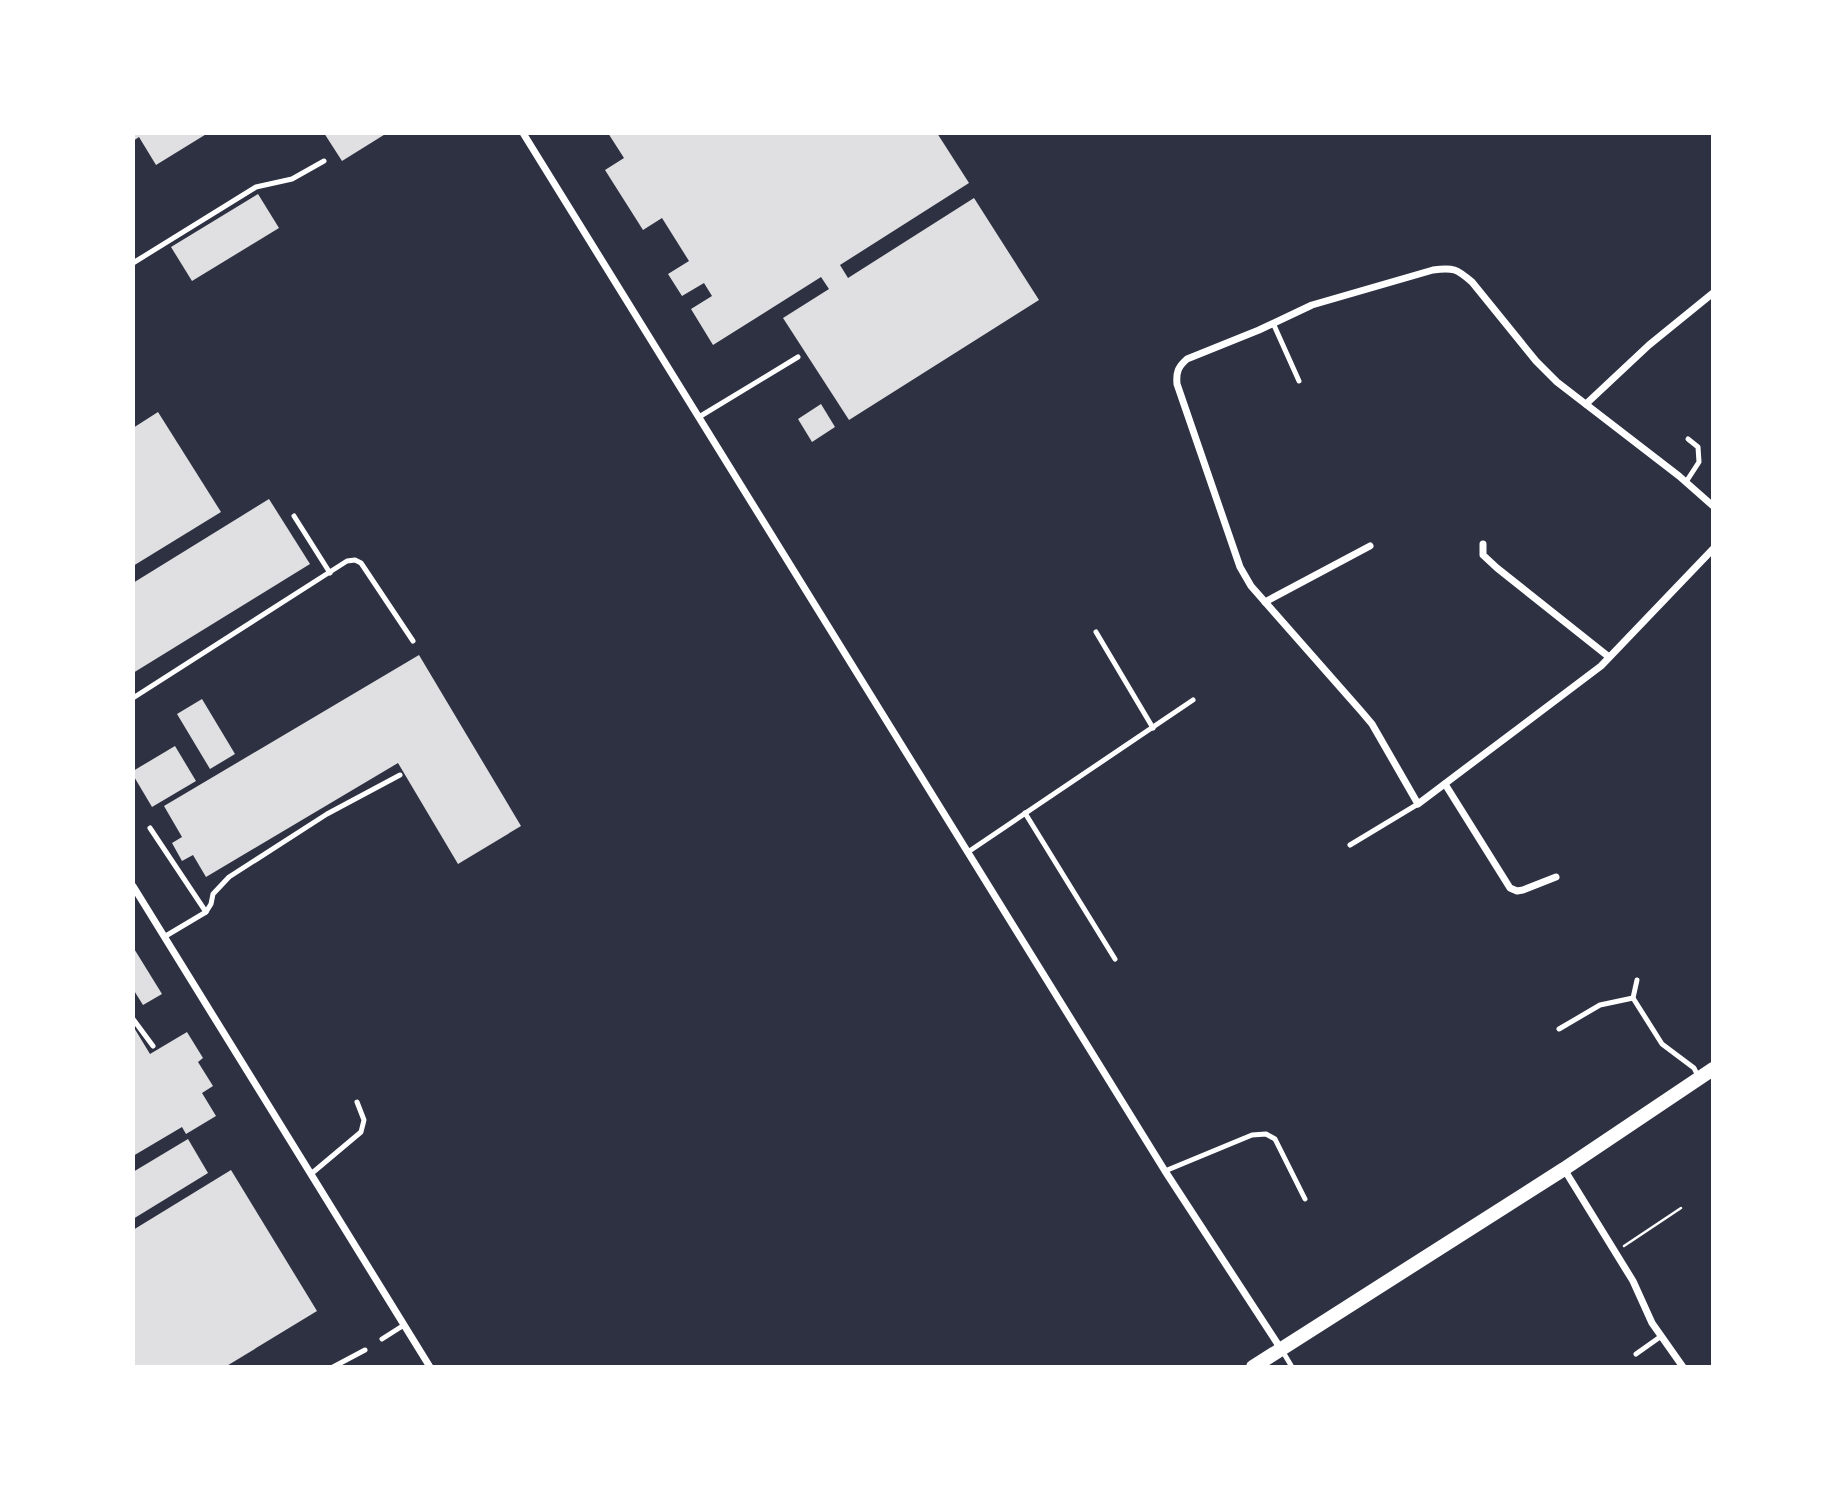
<svg xmlns="http://www.w3.org/2000/svg" width="1846" height="1500" font-family="Montserrat,sans-serif">
  <rect width="100%" height="100%" fill="#2d3142"/>
  <!-- building -->
  <g fill="#e0e0e3">
    <polygon points="133,133 208,133 156,165 139,137 133,141"/>
    <polygon points="324,133 387,133 342,161"/>
    <polygon points="608,133 937,133 969,183 840,265 848,278 974,198 1039,300 849,420 783,318 829,289 821,277 713,345 691,309 712,296 704,283 682,296 668,274 689,261 662,218 643,230 605,170 624,158"/>
    <polygon points="258,194 279,228 192,281 171,247"/>
    <polygon points="821,404 835,427 812,442 798,419"/>
    <polygon points="158,412 221,512 133,566 133,428"/>
    <polygon points="269,499 310,564 133,673 133,583"/>
    <polygon points="419,655 521,826 458,864 398,763 206,877 193,855 182,861 172,843 182,837 164,806"/>
    <polygon points="202,699 235,754 210,769 177,714"/>
    <polygon points="175,746 196,781 152,807 133,775 133,771"/>
    <polygon points="133,947 162,994 143,1005 133,989"/>
    <polygon points="133,1026 150,1054 187,1032 203,1058 198,1062 213,1086 202,1093 216,1116 186,1134 182,1127 133,1156"/>
    <polygon points="188,1139 208,1173 133,1219 133,1172"/>
    <polygon points="231,1170 317,1311 225,1367 133,1367 133,1230"/>
  </g>
  <g fill="none" stroke-linecap="round" stroke-linejoin="round">
    <!-- path -->
    <polyline stroke="#fff" stroke-width="2.5" points="1624,1246 1681,1208"/>
    <!-- service -->
    <g stroke="#fff" stroke-width="5">
      <polyline points="133,263 256,187 292,179 324,161"/>
      <polyline points="1273,323 1299,381"/>
      <polyline points="699,417 798,357"/>
      <polyline points="1686,482 1699,462 1698,447 1688,439"/>
      <polyline points="294,516 330,573"/>
      <polyline points="1096,632 1153,728"/>
      <polyline points="133,698 347,561 355,560 361,563 413,641"/>
      <polyline points="1025,813 1115,959"/>
      <polyline points="150,828 206,912"/>
      <polyline points="1350,845 1418,804"/>
      <polyline points="968,852 1193,700"/>
      <polyline points="164,937 206,912 211,904 213,894 229,877 327,814 400,775"/>
      <polyline points="1637,980 1633,998 1662,1044 1694,1068 1699,1078"/>
      <polyline points="133,1019 153,1046"/>
      <polyline points="1559,1029 1600,1005 1633,998"/>
      <polyline points="1165,1171 1252,1135 1266,1134 1275,1139 1305,1199"/>
      <polyline points="311,1174 361,1132 364,1120 357,1102"/>
      <polyline points="382,1339 404,1325"/>
      <polyline points="1283,1352 1292,1367"/>
      <polyline points="1636,1354 1660,1337"/>
      <polyline points="333,1367 365,1350"/>
    </g>
    <!-- minor -->
    <g stroke="#fff" stroke-width="7">
      <polyline points="523,133 1165,1171 1281,1349"/>
      <polyline points="1586,404 1649,345 1713,293"/>
      <path d="M1713 506 1679 476 1557 382 1536 361 1472 282C1457 269 1453 267 1433 270L1312 305 1259 330 1187 359C1178 367 1176 372 1177 384L1240 567 1251 586 1361 711 1372 724 1418 804 1601 666 1713 549"/>
      <polyline points="1483,544 1483,555 1497,568 1609,657"/>
      <polyline points="1265,602 1370,546"/>
      <polyline points="1445,784 1510,888 1517,891 1523,890 1556,877"/>
      <polyline points="133,886 430,1367"/>
      <polyline points="1564,1169 1633,1281 1652,1323 1683,1367"/>
    </g>
    <!-- secondary -->
    <polyline stroke="#fff" stroke-width="14" points="1253,1367 1564,1169 1713,1069"/>
  </g>
  <!-- border -->
  <rect width="1846" height="1500" fill="none" stroke="#ffffff" stroke-width="270"/>
</svg>
